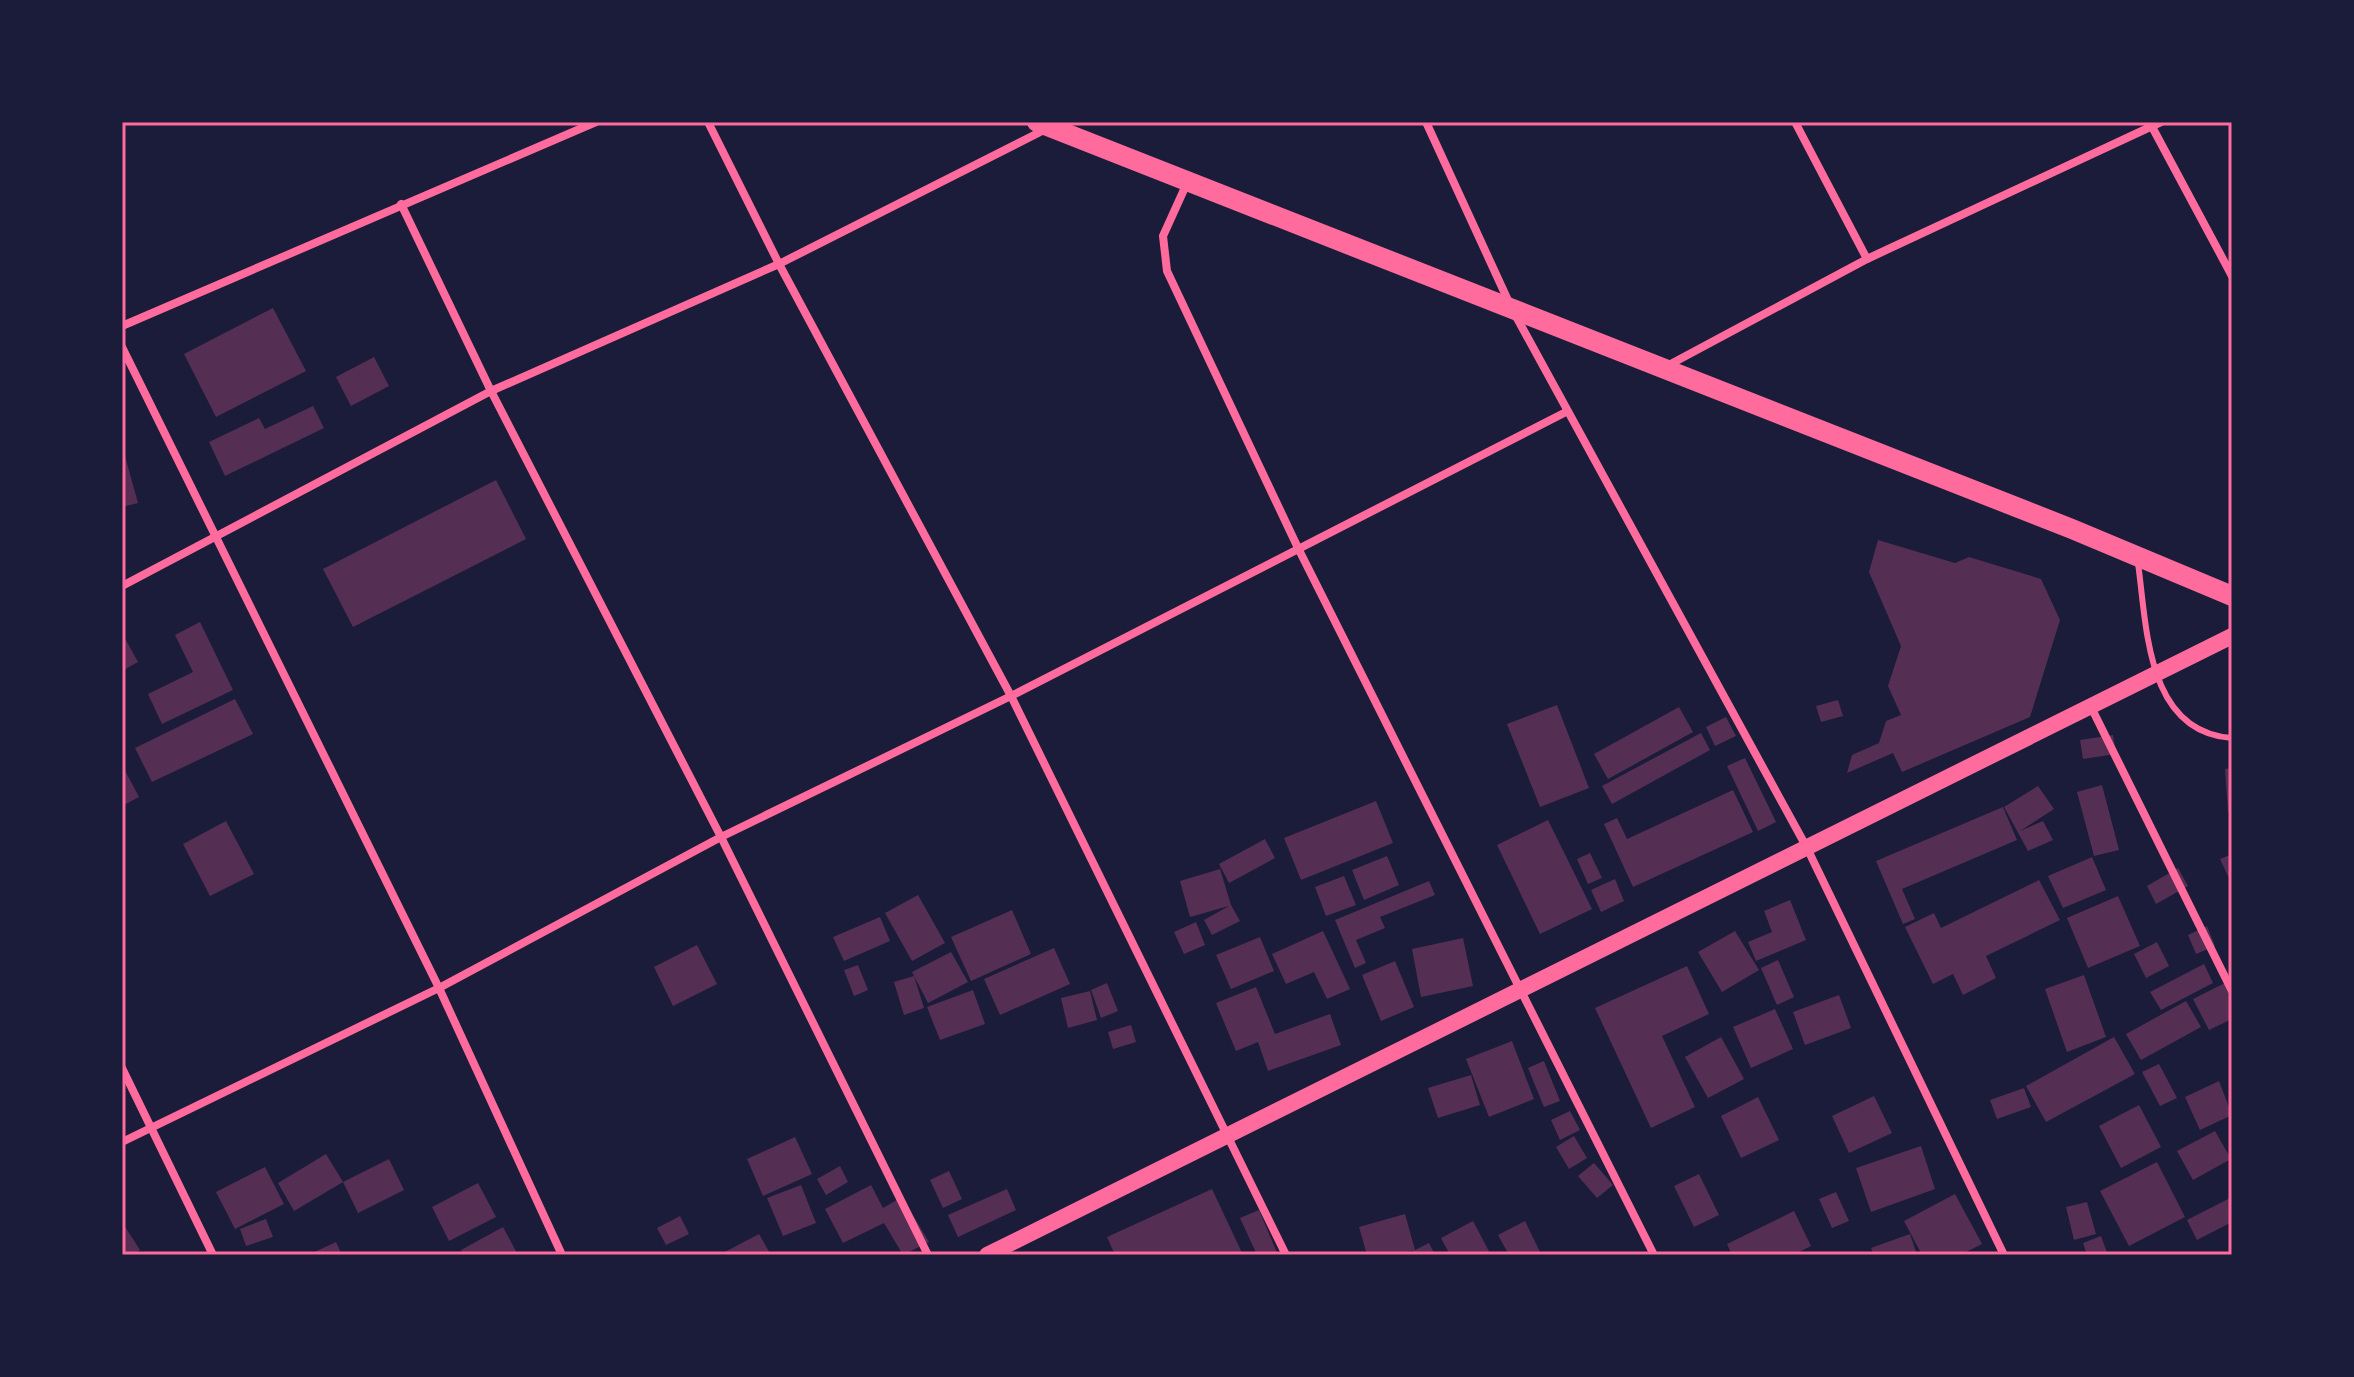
<svg xmlns="http://www.w3.org/2000/svg" width="2354" height="1377" font-family="'Exo 2',sans-serif">
  <rect width="100%" height="100%" fill="#1b1b3a"/>
  <!-- building -->
  <g fill="#542f53">
    <polygon points="273,308 306,371 216,417 184,354"/>
    <polygon points="374,357 389,386 351,406 336,377"/>
    <polygon points="313,406 324,428 225,476 209,442 259,418 265,429"/>
    <polygon points="122,445 138,503 122,507"/>
    <polygon points="496,480 526,539 353,627 323,569"/>
    <polygon points="1878,540 1955,563 1969,557 2041,579 2060,620 2030,717 1902,772 1893,753 1847,773 1852,755 1879,743 1886,721 1901,715 1888,686 1901,646 1869,572"/>
    <polygon points="200,622 233,690 162,724 148,694 193,672 175,635"/>
    <polygon points="122,633 138,662 122,671"/>
    <polygon points="235,699 253,734 152,782 135,748"/>
    <polygon points="1838,700 1843,716 1821,722 1816,706"/>
    <polygon points="1557,705 1589,788 1540,807 1507,724"/>
    <polygon points="1679,707 1693,732 1608,779 1594,754"/>
    <polygon points="1726,717 1736,736 1715,746 1706,727"/>
    <polygon points="1701,733 1710,750 1612,804 1602,786"/>
    <polygon points="2113,735 2116,754 2083,759 2080,740"/>
    <polygon points="1745,758 1776,822 1758,831 1727,766"/>
    <polygon points="122,765 139,797 122,806"/>
    <polygon points="2232,768 2232,811 2228,812 2225,769"/>
    <polygon points="2102,785 2119,850 2094,856 2077,792"/>
    <polygon points="2038,786 2054,809 2020,831 2043,821 2053,840 2028,851 2004,807"/>
    <polygon points="1733,790 1753,832 1633,887 1604,824 1617,818 1627,839"/>
    <polygon points="1376,801 1393,843 1301,880 1284,838"/>
    <polygon points="2003,807 2017,840 1902,889 1915,919 1903,924 1876,861"/>
    <polygon points="1548,820 1592,909 1540,934 1497,845"/>
    <polygon points="226,821 254,874 210,896 183,844"/>
    <polygon points="1265,839 1275,858 1229,883 1219,864"/>
    <polygon points="1590,853 1602,878 1588,884 1577,859"/>
    <polygon points="2232,854 2232,885 2220,859"/>
    <polygon points="1387,856 1399,885 1364,900 1352,870"/>
    <polygon points="2092,857 2106,890 2063,908 2048,876"/>
    <polygon points="2178,868 2188,886 2156,904 2147,886"/>
    <polygon points="1220,869 1231,905 1240,921 1212,935 1204,920 1229,906 1190,917 1180,881"/>
    <polygon points="1344,876 1356,905 1326,916 1315,887"/>
    <polygon points="1615,879 1624,901 1601,912 1591,890"/>
    <polygon points="2039,880 2060,920 1986,956 1996,978 1963,995 1953,974 1933,984 1905,927 1934,913 1941,928"/>
    <polygon points="1429,881 1435,895 1380,917 1385,928 1356,940 1366,963 1355,968 1335,920"/>
    <polygon points="918,895 945,943 912,961 885,913"/>
    <polygon points="2118,896 2140,946 2088,968 2067,918"/>
    <polygon points="1790,900 1806,940 1756,961 1748,942 1772,932 1764,911"/>
    <polygon points="1012,910 1031,954 971,981 951,937"/>
    <polygon points="880,917 890,941 844,961 833,937"/>
    <polygon points="1196,922 1205,945 1184,954 1174,932"/>
    <polygon points="2207,926 2215,946 2196,954 2188,935"/>
    <polygon points="1323,931 1350,989 1327,999 1314,972 1286,984 1272,954"/>
    <polygon points="1735,931 1759,970 1722,992 1698,952"/>
    <polygon points="1260,937 1274,971 1231,989 1216,955"/>
    <polygon points="1463,938 1473,986 1421,997 1412,949"/>
    <polygon points="2157,942 2169,966 2146,978 2134,954"/>
    <polygon points="697,945 717,984 673,1006 654,967"/>
    <polygon points="1054,948 1070,984 1000,1015 984,979"/>
    <polygon points="951,952 968,982 928,1003 914,976 924,1008 904,1015 894,982 914,976 912,972"/>
    <polygon points="1778,960 1794,997 1777,1005 1761,968"/>
    <polygon points="1395,961 1414,1007 1381,1021 1362,975"/>
    <polygon points="2204,964 2213,983 2161,1010 2150,992"/>
    <polygon points="858,965 868,990 854,996 844,970"/>
    <polygon points="1687,966 1709,1014 1662,1036 1695,1107 1651,1128 1595,1008"/>
    <polygon points="2084,975 2106,1037 2067,1052 2045,989"/>
    <polygon points="2227,982 2232,992 2232,1019 2209,1030 2193,999"/>
    <polygon points="1107,983 1118,1011 1101,1018 1091,990"/>
    <polygon points="1256,987 1275,1034 1330,1014 1341,1045 1268,1071 1258,1042 1236,1051 1216,1003"/>
    <polygon points="973,990 985,1024 940,1040 927,1007"/>
    <polygon points="1090,991 1097,1020 1068,1028 1061,998"/>
    <polygon points="1839,995 1851,1028 1805,1045 1793,1012"/>
    <polygon points="2186,1001 2201,1027 2141,1060 2126,1034"/>
    <polygon points="1775,1009 1793,1049 1751,1068 1733,1027"/>
    <polygon points="1131,1025 1136,1042 1113,1049 1108,1032"/>
    <polygon points="1721,1037 1744,1079 1708,1098 1685,1057"/>
    <polygon points="2114,1037 2135,1074 2046,1122 2026,1086"/>
    <polygon points="1512,1041 1534,1099 1489,1117 1466,1059"/>
    <polygon points="1544,1061 1560,1101 1544,1107 1528,1068"/>
    <polygon points="2159,1064 2177,1098 2160,1106 2142,1072"/>
    <polygon points="1471,1075 1480,1105 1438,1118 1428,1088"/>
    <polygon points="2219,1081 2232,1115 2200,1130 2185,1097"/>
    <polygon points="2024,1088 2031,1107 1997,1119 1990,1100"/>
    <polygon points="1874,1096 1892,1133 1849,1153 1832,1116"/>
    <polygon points="1758,1097 1779,1140 1741,1158 1721,1116"/>
    <polygon points="2139,1105 2161,1147 2121,1168 2099,1126"/>
    <polygon points="1570,1111 1580,1130 1560,1140 1551,1120"/>
    <polygon points="2215,1131 2231,1159 2193,1180 2177,1151"/>
    <polygon points="1574,1136 1587,1158 1569,1169 1556,1147"/>
    <polygon points="795,1137 812,1174 763,1196 747,1159"/>
    <polygon points="1921,1146 1935,1189 1871,1212 1856,1168"/>
    <polygon points="326,1154 343,1182 294,1211 278,1183"/>
    <polygon points="389,1159 404,1190 358,1213 343,1182"/>
    <polygon points="2157,1162 2185,1217 2129,1246 2100,1191"/>
    <polygon points="1594,1163 1613,1185 1597,1198 1578,1176"/>
    <polygon points="840,1166 848,1182 826,1195 817,1179"/>
    <polygon points="265,1167 284,1204 235,1229 216,1192"/>
    <polygon points="949,1171 962,1199 943,1208 930,1180"/>
    <polygon points="1699,1174 1719,1215 1694,1227 1674,1186"/>
    <polygon points="478,1183 496,1217 449,1241 432,1207"/>
    <polygon points="801,1185 816,1223 783,1236 767,1198"/>
    <polygon points="871,1185 883,1208 902,1197 929,1242 903,1255 884,1223 843,1243 825,1209"/>
    <polygon points="1007,1189 1016,1210 958,1237 948,1215"/>
    <polygon points="1212,1189 1243,1255 1115,1255 1107,1237"/>
    <polygon points="1836,1192 1849,1221 1832,1228 1819,1199"/>
    <polygon points="1955,1194 1982,1244 1960,1255 1922,1255 1904,1221"/>
    <polygon points="2232,1197 2232,1222 2197,1240 2187,1220"/>
    <polygon points="2087,1202 2096,1234 2074,1240 2066,1207"/>
    <polygon points="1259,1210 1278,1255 1257,1255 1240,1218"/>
    <polygon points="1794,1211 1811,1246 1793,1255 1732,1255 1727,1244"/>
    <polygon points="1405,1214 1415,1250 1429,1243 1435,1255 1405,1255 1414,1250 1397,1255 1367,1255 1359,1227"/>
    <polygon points="680,1216 689,1234 666,1245 657,1228"/>
    <polygon points="266,1219 273,1237 246,1246 240,1229"/>
    <polygon points="1473,1221 1491,1255 1450,1255 1441,1238"/>
    <polygon points="1525,1221 1540,1252 1509,1255 1498,1235"/>
    <polygon points="122,1222 140,1250 132,1255 122,1255"/>
    <polygon points="503,1227 518,1255 463,1255 461,1250"/>
    <polygon points="759,1234 771,1255 719,1255"/>
    <polygon points="1910,1234 1917,1255 1874,1255 1871,1248"/>
    <polygon points="2101,1236 2108,1255 2087,1255 2083,1243"/>
    <polygon points="336,1242 342,1255 308,1255"/>
  </g>
  <g fill="none" stroke-linecap="round" stroke-linejoin="round">
    <!-- service -->
    <path stroke="#ff6b9d" stroke-width="6" d="M2138 563C2147 627 2146 732 2232 738"/>
    <!-- minor -->
    <g stroke="#ff6b9d" stroke-width="8">
      <polyline points="708,122 779,264 1011,696 1286,1255"/>
      <polyline points="1426,122 1512,309 1807,848 2004,1255"/>
      <polyline points="1795,122 1867,259"/>
      <polyline points="2150,123 2232,276"/>
      <polyline points="1187,183 1163,236 1167,271 1298,548 1654,1255"/>
      <polyline points="401,204 491,391 721,837 928,1255"/>
      <polyline points="122,326 596,122"/>
      <polyline points="122,347 439,988 562,1255"/>
      <polyline points="1667,366 1867,259 2161,122"/>
      <polyline points="122,586 491,391 779,264 1048,128"/>
      <polyline points="2092,709 2232,991"/>
      <polyline points="122,1068 213,1255"/>
      <polyline points="122,1142 439,988 721,837 1011,696 1566,412"/>
    </g>
    <!-- secondary -->
    <polyline stroke="#ff6b9d" stroke-width="16" points="987,1255 2232,636"/>
    <!-- primary -->
    <polyline stroke="#ff6b9d" stroke-width="20" points="1037,122 2072,529 2232,596"/>
  </g>
  <!-- border -->
  <rect width="2354" height="1377" fill="none" stroke="#1b1b3a" stroke-width="248"/>
  <rect x="124" y="124" width="2106" height="1129" fill="none" stroke="#ff6b9d" stroke-width="3"/>
</svg>
